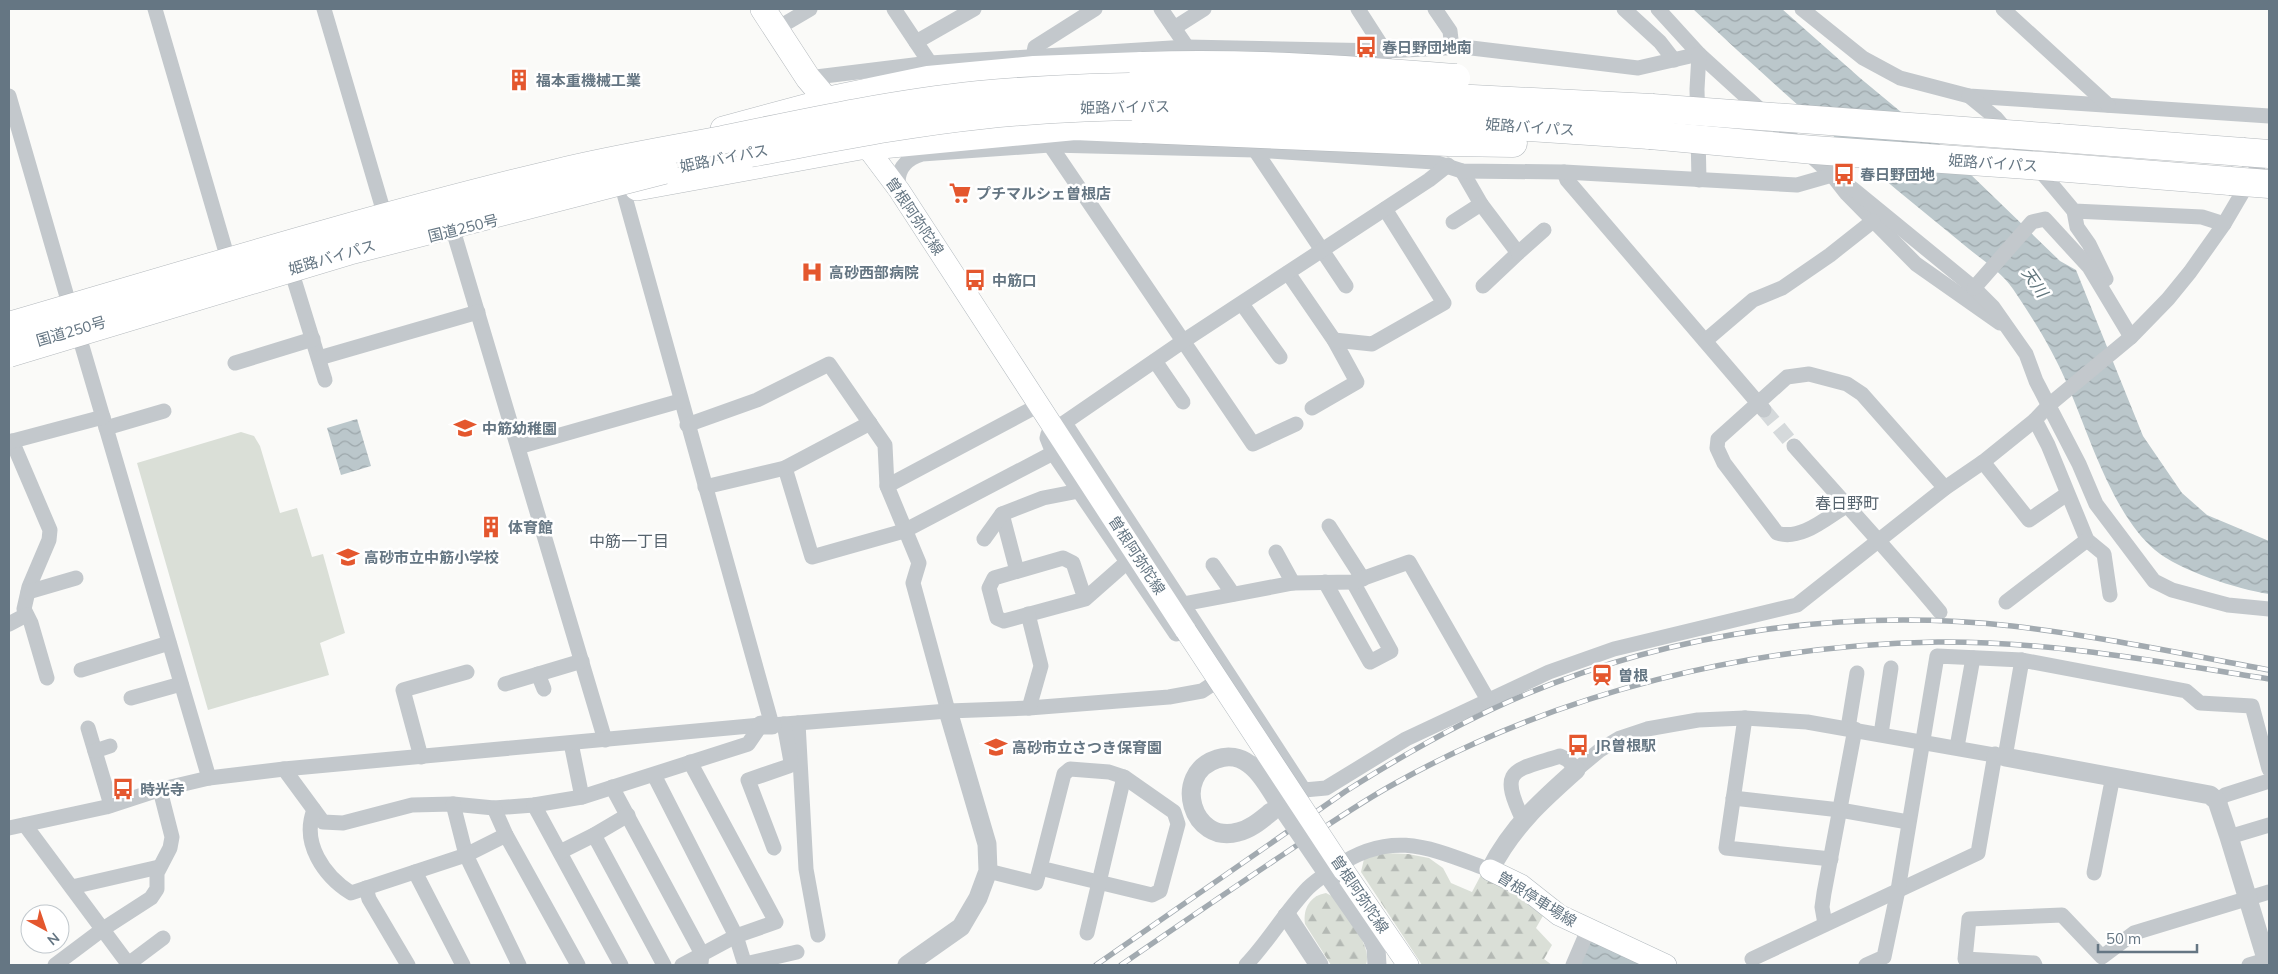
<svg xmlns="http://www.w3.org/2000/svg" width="2278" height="974" font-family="Mulish,'Noto Sans JP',sans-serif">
  <defs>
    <pattern id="forest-firs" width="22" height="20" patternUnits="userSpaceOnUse" patternTransform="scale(1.25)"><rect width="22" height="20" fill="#dadfd7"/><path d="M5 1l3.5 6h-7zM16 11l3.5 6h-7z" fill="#b4b9b4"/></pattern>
    <pattern id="water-waves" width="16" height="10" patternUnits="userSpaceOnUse" patternTransform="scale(1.25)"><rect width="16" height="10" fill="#bbc7cb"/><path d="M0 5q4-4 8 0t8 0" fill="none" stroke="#9ca6aa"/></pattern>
  </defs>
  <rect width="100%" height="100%" fill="#fafaf8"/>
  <!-- forest -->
  <g fill="url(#forest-firs)">
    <polygon points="1384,853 1408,854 1429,858 1443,868 1451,883 1472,892 1481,875 1524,898 1544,914 1536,928 1552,945 1544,959 1552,965 1422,965 1361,872 1364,859"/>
    <path d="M1326 893 1332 896 1338 901C1347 916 1373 947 1366 965H1331L1305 924C1303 908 1310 896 1326 893Z"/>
  </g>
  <!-- garden -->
  <polygon fill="#dadfd7" points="241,432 254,436 260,446 280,513 297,508 312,557 323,554 345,633 320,643 329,675 208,710 137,463"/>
  <!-- water -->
  <g fill="url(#water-waves)">
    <path d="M1693 9H1782L1860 78 1936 141 2060 261 2076 270 2143 436 2182 493 2207 515 2269 541V594C2237 589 2180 571 2155 550 2113 515 2089 435 2068 386 2054 352 2034 320 2013 289 2003 274 1984 261 1969 249 1945 229 1921 210 1897 190 1827 132 1759 71 1693 9Z"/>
    <polygon points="357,419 371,466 341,475 327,428"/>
    <polygon points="1589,940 1647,965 1578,965"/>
  </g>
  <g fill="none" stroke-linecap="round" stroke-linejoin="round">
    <!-- minor-tunnel -->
    <polyline stroke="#d5d9db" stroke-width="15" stroke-dasharray="15 8" stroke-linecap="butt" points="1764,410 1794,446"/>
    <!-- secondary casing -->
    <g stroke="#b3babf" stroke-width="22">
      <g id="secondary">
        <polyline points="866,146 899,190 1186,631"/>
        <polyline points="1490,870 1521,885 1559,915 1666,965"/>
        <polyline points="1344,871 1408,965"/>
      </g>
    </g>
    <!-- trunk casing -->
    <g stroke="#b4b9bd" stroke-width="26">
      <g id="trunk">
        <polyline points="763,9 808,78 837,112"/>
        <polyline points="723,129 827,101"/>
        <polyline points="637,188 866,146"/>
      </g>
    </g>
    <!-- motorway casing -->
    <g stroke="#b4b9bd" stroke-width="29">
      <g id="motorway">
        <polyline points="1453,98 1652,108"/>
        <polyline points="827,101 928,80 1034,70 1142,66"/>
        <polyline points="1450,122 1650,135"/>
        <polyline points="2059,138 2243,152"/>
        <polyline points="1449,142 1513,143"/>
        <polyline points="866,146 1075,126 1143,129"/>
        <polyline points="2055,167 2230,181"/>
      </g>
    </g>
    <!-- minor -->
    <g stroke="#c3c8cc" stroke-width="15">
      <polyline points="155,9 230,266"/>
      <polyline points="324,9 387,223"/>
      <polyline points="894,9 930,63"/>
      <polyline points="1161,9 1187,47"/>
      <polyline points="1358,9 1385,51 1384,59"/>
      <polyline points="1435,9 1450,31 1452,48"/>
      <polyline points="1624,9 1660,42 1674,60"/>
      <polyline points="1658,9 1699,54 1832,175 1846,193 1916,264 2000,323"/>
      <polyline points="1802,9 1863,58 1900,78 1969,96 2269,116"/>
      <polyline points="2003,9 2108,105"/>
      <polyline points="1174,28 1204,9"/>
      <polyline points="776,29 810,9"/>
      <polyline points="916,42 974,9"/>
      <polyline points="1040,56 1033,57 1035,47 1095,9"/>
      <polyline points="808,78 930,63 1187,47 1385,51 1463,47 1638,68 1699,54"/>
      <polyline points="9,96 72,314 78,315 81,323 77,329 209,778"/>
      <polyline points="1969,96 1996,118 2074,211 2202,217 2224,224"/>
      <polyline points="1050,145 1253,444 1296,424"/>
      <polyline points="1255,150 1346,286"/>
      <polyline points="1462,171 1481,204 1518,253 1483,286"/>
      <polyline points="1564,172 1567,180 1764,410"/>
      <polyline points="1699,180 1697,89 1699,54"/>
      <polyline points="623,190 772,725 948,711 1029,708 1169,697 1202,691 1226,675"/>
      <path d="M899 190C895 171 905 159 922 154L1050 145 1255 150 1434 162 1462 171 1564 172 1797 185 1832 175 1853 189 1974 288 1993 307 2026 354 2036 381 2079 464 2096 504 2154 581 2172 590 2228 605 2269 609"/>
      <polyline points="2074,211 2077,227 2089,244 2106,279"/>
      <polyline points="1453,222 1481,204"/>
      <polyline points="453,230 605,740"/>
      <polyline points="1518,253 1544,230"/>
      <polyline points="292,273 325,380"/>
      <polyline points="1288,273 1334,340 1357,382 1312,408"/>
      <polyline points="1974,288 2032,222 2045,219 2089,267 2131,337"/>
      <polyline points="1242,304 1280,357"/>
      <polyline points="1334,340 1372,344 1444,303 1385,209"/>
      <polyline points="1705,341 1753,300 1782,288 1830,255 1873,221"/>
      <polyline points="319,358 478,312"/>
      <polyline points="1155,361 1183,402"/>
      <polyline points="235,363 313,339"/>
      <polyline points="2035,420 2048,445 2087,540 2104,554 2110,595"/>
      <polyline points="1065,423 1304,790 1326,788 1406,739 1549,672 1614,649 1797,605 1945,488 1983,462 2035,420 2049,405 2131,337 2168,299 2190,272 2224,224 2268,149"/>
      <polyline points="687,425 757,400 829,364 885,445 887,486 919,563 913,583 948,711"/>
      <polyline points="106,428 164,411"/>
      <polyline points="12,441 50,530 49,540 29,587 24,609 31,623 47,678"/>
      <polyline points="9,442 103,417"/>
      <path d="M1794 446C1843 502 1893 555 1940 612"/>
      <polyline points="518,447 680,401"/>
      <polyline points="1983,462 2029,520 2067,494"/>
      <polyline points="785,468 812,557 904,531 1053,453"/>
      <polyline points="887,486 1039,405"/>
      <polyline points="705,487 785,468 870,423"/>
      <path d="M1846 506C1826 518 1801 541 1777 533L1724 463 1717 448 1718 439 1787 377 1809 374 1847 384 1862 394 1945 488"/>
      <polyline points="1002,514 1017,571"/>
      <polyline points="1329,526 1363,579"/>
      <polyline points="984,539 1002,514 1043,498 1079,491"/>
      <polyline points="1276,552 1293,583"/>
      <polyline points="1213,565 1233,594"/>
      <polyline points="1325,582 1370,662 1391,651 1353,582"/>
      <polyline points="28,592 76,578"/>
      <polyline points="1085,599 1073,563 1063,558 994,578 989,588 997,618 1004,621 1085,599 1127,562"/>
      <polyline points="2006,602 2087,540"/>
      <polyline points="1183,604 1293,583 1353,582 1409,562 1488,700"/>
      <polyline points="1028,614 1041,666 1029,708"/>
      <polyline points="9,624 26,615"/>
      <polyline points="1176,634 1053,453 1047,438 1048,434 1182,342 1429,180 1448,165"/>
      <polyline points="81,670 169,643"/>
      <polyline points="538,674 544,689"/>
      <polyline points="505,684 582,661"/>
      <polyline points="131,698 181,684"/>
      <polyline points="1745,718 1726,848 1831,859"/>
      <polyline points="798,723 806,869 818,935"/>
      <polyline points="88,728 111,805"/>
      <polyline points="1848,728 1857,673"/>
      <polyline points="1881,734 1891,668"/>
      <polyline points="571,743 582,797"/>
      <polyline points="1957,747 1973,658"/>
      <polyline points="95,751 110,746"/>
      <polyline points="421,757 403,690 467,672"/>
      <polyline points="284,769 323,822 343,823 412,805 453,804 494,808 534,805 582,797 748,744 761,725"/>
      <polyline points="654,775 736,936 745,965"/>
      <polyline points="612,787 702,954 701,963"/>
      <polyline points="1733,798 1840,810 1908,822"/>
      <polyline points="2217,801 2225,795 2269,781"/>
      <polyline points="453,804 466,855 519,965"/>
      <polyline points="534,805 621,965"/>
      <polyline points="494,808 506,835 578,965"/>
      <path d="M314 810C301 843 324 876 351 893L466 855 506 835"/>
      <path d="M1523 820C1498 768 1513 771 1560 756L1568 760 1576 770 1600 750 1620 738 1647 729 1698 720 1745 718 1807 722 2005 757 2022 660 2186 691 2200 703 2252 706 2269 769"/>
      <polyline points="25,825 129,965"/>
      <polyline points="9,828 106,807 158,790 209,778 284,769 761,725"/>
      <polyline points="594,835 664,965"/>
      <polyline points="2229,837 2269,825"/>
      <polyline points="774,848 748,780 789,766 791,762 784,724"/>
      <polyline points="560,852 594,835 628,815"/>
      <polyline points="988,871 1036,883 1040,868 1064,774 1070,769 1109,772 1124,777 1174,812 1178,824 1160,891 1152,895 1040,868"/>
      <polyline points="415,872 463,965"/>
      <polyline points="2094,873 2113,776"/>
      <polyline points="72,887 159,867"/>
      <polyline points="366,888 369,899 408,965"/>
      <polyline points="1825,924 1822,907 1824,893 1855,729"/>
      <polyline points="1087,933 1124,777"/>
      <polyline points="1752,959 1978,853 1995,754"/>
      <polyline points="745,964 797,952"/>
      <polyline points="55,965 103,929 151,898 157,889 157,873 170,848 172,837 160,790"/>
      <polyline points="127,965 163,938"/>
      <polyline points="682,965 736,936 776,922 690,762"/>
      <path d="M1246 965C1269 941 1285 912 1308 888 1316 880 1326 874 1336 867 1393 828 1432 849 1490 870"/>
      <polyline points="1573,965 1588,930"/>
      <polyline points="1866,965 1884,957 1898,890 1937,656 2022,660"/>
      <polyline points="2035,965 2034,963 1965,959 1969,919 2062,915 2102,957 2134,933 2269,892"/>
      <polyline points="2249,965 2266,960"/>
    </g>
    <!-- tertiary -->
    <g stroke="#c3c8cc" stroke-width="19">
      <polyline points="761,725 772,725"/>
      <polyline points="2005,757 2210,795 2217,801 2229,837 2268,965"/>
      <path d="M1490 870C1512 827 1541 801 1576 770"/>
      <polyline points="1331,879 1372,938 1376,948 1377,965"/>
      <polyline points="1287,916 1319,965"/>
      <polyline points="907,965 961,927 978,898 988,871 987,844 948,711"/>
    </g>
    <!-- secondary -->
    <use href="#secondary" stroke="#fff" stroke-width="21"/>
    <!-- trunk -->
    <use href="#trunk" stroke="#fff" stroke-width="25"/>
    <!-- motorway -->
    <use href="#motorway" stroke="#fff" stroke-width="28"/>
    <!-- rail casing -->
    <g stroke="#a2aab0" stroke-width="5.5">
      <g id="rail">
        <path d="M1096 965 1346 791C1403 755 1462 721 1524 695 1677 631 1848 608 2012 626 2098 636 2184 654 2269 670"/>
        <path d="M1121 965C1182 923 1243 881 1305 840 1334 821 1363 801 1394 784 1558 692 1750 645 1938 642 2049 641 2160 662 2269 679"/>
      </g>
    </g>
    <!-- rail -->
    <use href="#rail" stroke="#fff" stroke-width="4" stroke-dasharray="11" stroke-linecap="butt"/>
    <!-- secondary-bridge casing -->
    <g stroke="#b3babf" stroke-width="22" stroke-linecap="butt">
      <polyline id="secondary-bridge" points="1186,631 1344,871"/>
    </g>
    <!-- motorway-bridge casing -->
    <g stroke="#b4b9bd" stroke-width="29" stroke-linecap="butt">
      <g id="motorway-bridge">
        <path d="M1142 66C1247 62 1351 70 1456 78"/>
        <polyline points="1652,108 2059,138"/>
        <polyline points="1143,129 1449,142"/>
        <polyline points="1650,135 1814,150 2055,167"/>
        <polyline points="2243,152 2269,154"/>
        <path d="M750 153C827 139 904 123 981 115 1137 98 1294 108 1450 122"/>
        <polyline points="2230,181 2269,184"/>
        <path d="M9 326C191 273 373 217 557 173 610 160 664 151 717 141 804 123 891 104 979 95 1137 80 1295 88 1453 98"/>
        <polyline points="9,353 348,251 664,170"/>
      </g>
    </g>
    <!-- tertiary-bridge -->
    <path stroke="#c3c8cc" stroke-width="19" d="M1271 812C1261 820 1251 829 1238 832 1192 845 1171 774 1217 759 1228 755 1240 757 1249 764 1261 772 1269 788 1277 800 1295 826 1313 853 1331 879"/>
    <!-- secondary-bridge -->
    <use href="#secondary-bridge" stroke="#fff" stroke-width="21"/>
    <!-- motorway-bridge -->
    <use href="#motorway-bridge" stroke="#fff" stroke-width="28"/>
  </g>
  <!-- icons -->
  <defs>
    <g id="bus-bare" transform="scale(1.725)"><path d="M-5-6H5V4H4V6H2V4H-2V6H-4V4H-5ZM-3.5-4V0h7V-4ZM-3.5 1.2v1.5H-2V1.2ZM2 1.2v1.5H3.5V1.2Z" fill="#e4572e" stroke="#fff" stroke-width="2.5" paint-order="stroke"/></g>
    <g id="building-bare" transform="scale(1.725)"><path d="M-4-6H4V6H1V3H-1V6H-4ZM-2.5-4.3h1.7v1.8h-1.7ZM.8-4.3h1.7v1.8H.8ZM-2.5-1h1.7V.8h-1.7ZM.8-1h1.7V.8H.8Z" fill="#e4572e" stroke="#fff" stroke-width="2.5" paint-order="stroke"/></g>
    <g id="supermarket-bare" transform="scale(1.725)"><path d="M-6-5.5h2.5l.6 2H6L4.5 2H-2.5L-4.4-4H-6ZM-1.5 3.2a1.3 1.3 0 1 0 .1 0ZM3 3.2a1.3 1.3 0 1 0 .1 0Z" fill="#e4572e" stroke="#fff" stroke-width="2.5" paint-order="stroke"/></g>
    <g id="hospital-bare" transform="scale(1.725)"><path d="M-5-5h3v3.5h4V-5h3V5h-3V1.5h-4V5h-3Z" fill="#e4572e" stroke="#fff" stroke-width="2.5" paint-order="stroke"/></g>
    <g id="school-bare" transform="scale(1.725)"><path d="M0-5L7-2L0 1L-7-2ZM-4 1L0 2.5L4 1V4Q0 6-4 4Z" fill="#e4572e" stroke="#fff" stroke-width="2.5" paint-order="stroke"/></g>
    <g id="station-bare" transform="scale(1.725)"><path d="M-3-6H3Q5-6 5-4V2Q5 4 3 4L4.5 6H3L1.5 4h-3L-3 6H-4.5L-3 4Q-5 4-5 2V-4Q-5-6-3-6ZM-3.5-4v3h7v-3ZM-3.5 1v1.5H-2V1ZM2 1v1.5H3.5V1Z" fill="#e4572e" stroke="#fff" stroke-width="2.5" paint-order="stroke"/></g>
  </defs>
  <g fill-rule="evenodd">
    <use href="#bus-bare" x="1366" y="47"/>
    <use href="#building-bare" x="519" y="80"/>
    <use href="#bus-bare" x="1844" y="174"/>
    <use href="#supermarket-bare" x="960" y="193"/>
    <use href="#hospital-bare" x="812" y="272"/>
    <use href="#bus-bare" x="975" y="280"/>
    <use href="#school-bare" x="465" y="428"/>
    <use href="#building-bare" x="491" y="527"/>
    <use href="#school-bare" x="348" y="557"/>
    <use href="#station-bare" x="1602" y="675"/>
    <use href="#bus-bare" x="1578" y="745"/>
    <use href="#school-bare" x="996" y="747"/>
    <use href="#bus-bare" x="123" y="789"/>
  </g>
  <g text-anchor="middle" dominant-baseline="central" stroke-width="5" stroke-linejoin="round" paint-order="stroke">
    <!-- poi labels -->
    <g font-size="15" font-weight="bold" fill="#657683" stroke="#fff" text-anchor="start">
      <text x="1382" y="47">春日野団地南</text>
      <text x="536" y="80">福本重機械工業</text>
      <text x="1860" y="174">春日野団地</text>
      <text x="976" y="193">プチマルシェ曽根店</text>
      <text x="829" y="272">高砂西部病院</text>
      <text x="992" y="280">中筋口</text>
      <text x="482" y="428">中筋幼稚園</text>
      <text x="508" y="527">体育館</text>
      <text x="364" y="557">高砂市立中筋小学校</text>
      <text x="1618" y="675">曽根</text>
      <text x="1595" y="745">JR曽根駅</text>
      <text x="1012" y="747">高砂市立さつき保育園</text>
      <text x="140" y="789">時光寺</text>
    </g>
    <!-- street labels -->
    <g font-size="15" fill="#657683" stroke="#fff">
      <text transform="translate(1125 107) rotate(-1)">姫路バイパス</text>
      <text transform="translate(1530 127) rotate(4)">姫路バイパス</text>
      <text transform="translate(724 158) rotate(-11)">姫路バイパス</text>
      <text transform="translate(1993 163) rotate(4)">姫路バイパス</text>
      <text transform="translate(915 216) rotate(56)">曽根阿弥陀線</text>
      <text transform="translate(463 228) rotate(-14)">国道250号</text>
      <text transform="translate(332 257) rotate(-16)">姫路バイパス</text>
      <text transform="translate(71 331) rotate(-16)">国道250号</text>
      <text transform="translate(1137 555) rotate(57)">曽根阿弥陀線</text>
      <text transform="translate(1360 894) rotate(56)">曽根阿弥陀線</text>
      <text transform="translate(1537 899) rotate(32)">曽根停車場線</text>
    </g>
    <!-- water labels -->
    <g font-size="16" font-style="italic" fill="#60757c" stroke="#fff">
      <text transform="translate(2035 282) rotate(55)">天川</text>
    </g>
    <!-- neighbourhood labels -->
    <g font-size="16" fill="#57646e" stroke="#fff">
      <text x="1847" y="503">春日野町</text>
      <text x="629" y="541">中筋一丁目</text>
    </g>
  </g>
  <!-- border -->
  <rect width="2278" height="974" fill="none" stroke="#657683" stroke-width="20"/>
  <!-- north arrow -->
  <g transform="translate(45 929) rotate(140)"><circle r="24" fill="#ffffff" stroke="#c1c8cd"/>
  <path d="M0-4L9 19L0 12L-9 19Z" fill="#e4572e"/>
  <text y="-8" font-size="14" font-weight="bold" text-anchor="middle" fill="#657683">N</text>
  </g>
  <!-- scale -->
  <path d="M2098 944v8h99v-8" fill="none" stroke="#657683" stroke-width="2.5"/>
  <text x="2106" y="944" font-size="15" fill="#657683" stroke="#ffffff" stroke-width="4" paint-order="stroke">50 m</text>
</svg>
